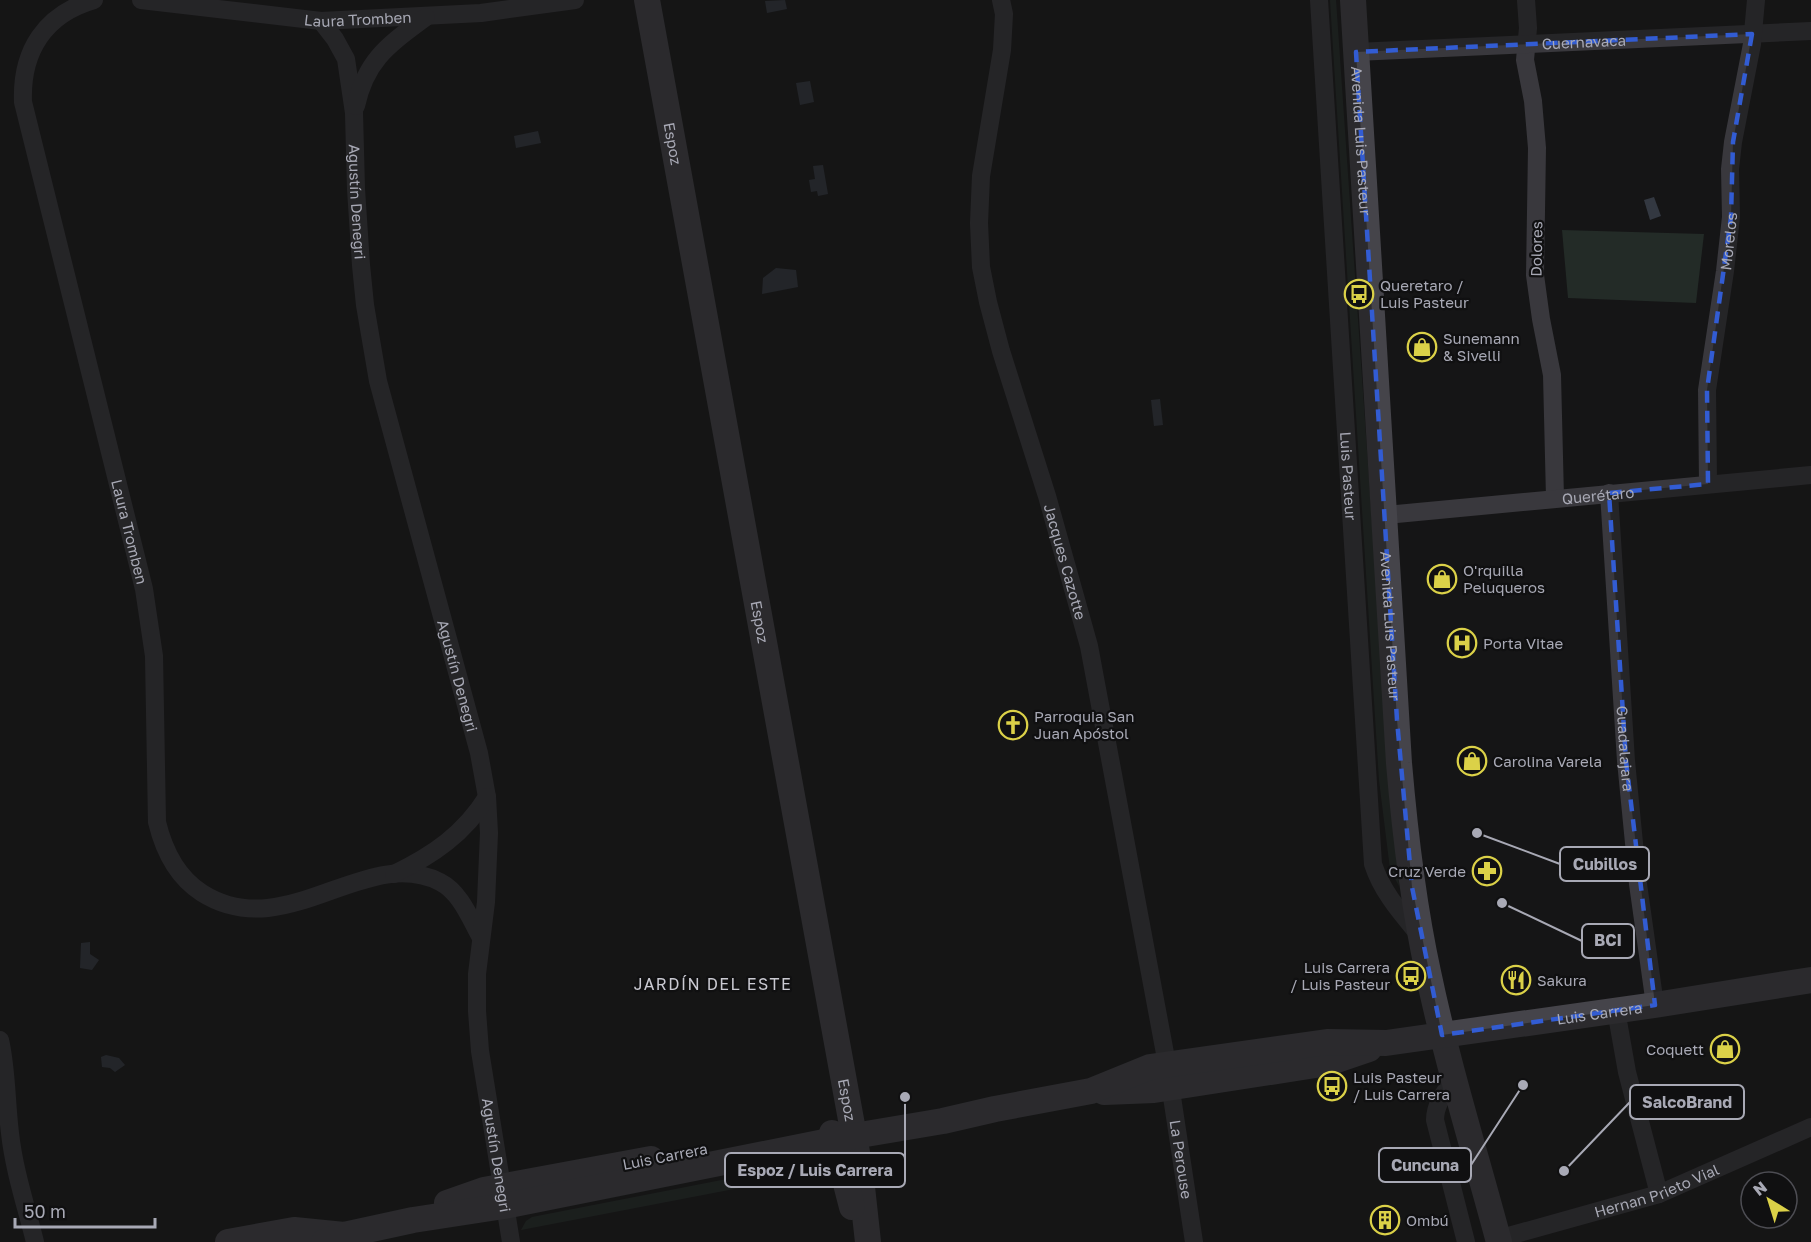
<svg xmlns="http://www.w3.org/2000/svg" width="1811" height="1242" font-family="'Golos Text',sans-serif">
  <rect width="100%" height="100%" fill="#151516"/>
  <!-- green -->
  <g fill="#232b27">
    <polygon points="1330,0 1336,0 1386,727 1399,886 1390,869 1379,780"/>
    <polygon points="1562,230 1704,234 1696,303 1568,298"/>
    <polygon points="819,1161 826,1163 833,1170 521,1230 526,1221 532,1217"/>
  </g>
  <!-- water -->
  <g fill="#333841">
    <polygon points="785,0 787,9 767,13 765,1"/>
    <polygon points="810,81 814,102 800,105 796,83"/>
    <polygon points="538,131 541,143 516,148 514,136"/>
    <polygon points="823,165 828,194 818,196 817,191 811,192 809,180 815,179 813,166"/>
    <polygon points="1654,197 1661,216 1650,220 1644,200"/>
    <polygon points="776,268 796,270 798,287 762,294 763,278"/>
    <polygon points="1160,399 1163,425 1154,426 1151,400"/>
    <polygon points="90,942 90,954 99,960 92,970 80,968 81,943"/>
    <polygon points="106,1055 119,1058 125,1065 115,1072 110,1068 102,1067 101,1057"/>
  </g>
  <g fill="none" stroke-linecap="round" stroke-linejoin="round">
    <!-- street -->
    <g stroke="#39383d" stroke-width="18">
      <path id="s1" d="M94 0C45 14 21 51 23 102L144 589 154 656 157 822C164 851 177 877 202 893 286 946 365 844 440 882 460 892 470 918 480 936"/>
      <path id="s2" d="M141 0 321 21 481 13 575 0"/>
      <path id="s3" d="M1001 0 1004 14 1002 50 981 176 979 223 981 267 988 302 1001 351 1047 496 1089 646 1167 1064 1194 1242"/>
      <path id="s4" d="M1319 0 1373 864C1382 892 1401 913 1420 936"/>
      <polyline points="1526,0 1528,28 1525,60 1533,101 1537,148 1535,275 1541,319 1552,375 1555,498"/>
      <path id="s5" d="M321 21 335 39 346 59 354 113 356 189 361 265 365 305 378 381 479 753 487 797 489 833 486 902 477 974V1011L480 1051 511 1242"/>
      <path id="s6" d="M1356 52 1811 31"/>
      <path d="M356 106C366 59 390 44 426 17"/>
      <path id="s7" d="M1708 484 1707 390 1725 271 1731 217 1730 169 1733 142 1752 44 1756 0"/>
      <path id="s8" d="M1609 493 1626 761 1638 884 1655 1005"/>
      <path id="s9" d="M1386 515 1811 475"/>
      <path d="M394 874C433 855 464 834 487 797"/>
      <polyline points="1616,1010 1627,1072 1659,1194"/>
      <path d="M0 1040C7 1071 6 1101 10 1133 14 1170 26 1206 35 1242"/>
      <path d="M1454 1079C1445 1092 1435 1104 1435 1120L1466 1242"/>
      <path id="s10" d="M1498 1239 1659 1194 1811 1127"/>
    </g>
    <!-- secondary -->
    <g stroke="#45444a" stroke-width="26">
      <path id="s11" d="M647 0 860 1169 868 1242"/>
      <path id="s12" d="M1353 0 1399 763C1405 834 1413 903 1428 972 1447 1063 1475 1152 1499 1242"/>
      <polyline points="1104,1092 1154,1090 1328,1063 1369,1049"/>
      <polyline points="832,1133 838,1143 843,1172 852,1207"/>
      <polyline points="447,1203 484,1190 651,1159"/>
      <polyline points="228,1242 294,1230 344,1235"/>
      <path id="s13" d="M324 1242 344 1235 413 1220 504 1206 854 1136 943 1121 995 1109 1091 1091 1150 1067 1327 1042 1386 1043 1655 1005 1811 980"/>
    </g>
  </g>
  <!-- marked area -->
  <path d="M0 0H1811V1242H0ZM1752 34 1733 142 1731 217 1707 390 1708 484 1609 493 1626 761 1655 1005 1442 1035 1412 887 1397 720 1356 52Z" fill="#151516" fill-opacity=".55" fill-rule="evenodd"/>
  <path fill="none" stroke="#325cd3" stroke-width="4.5" stroke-dasharray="12 8" stroke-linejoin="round" d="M1752 34 1733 142 1731 217 1707 390 1708 484 1609 493 1626 761 1655 1005 1442 1035 1412 887 1397 720 1356 52Z"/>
  <!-- icons -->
  <defs>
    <g id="bus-ring" transform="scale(1.5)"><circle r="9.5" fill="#101011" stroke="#dbd148" stroke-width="1.5"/><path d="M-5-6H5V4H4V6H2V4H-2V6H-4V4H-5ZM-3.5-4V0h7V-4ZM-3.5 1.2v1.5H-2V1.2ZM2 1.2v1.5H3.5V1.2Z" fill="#dbd148"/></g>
    <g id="shop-ring" transform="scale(1.5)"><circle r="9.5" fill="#101011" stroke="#dbd148" stroke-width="1.5"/><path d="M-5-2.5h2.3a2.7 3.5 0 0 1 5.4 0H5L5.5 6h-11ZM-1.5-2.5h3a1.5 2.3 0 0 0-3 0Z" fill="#dbd148"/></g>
    <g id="hospital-ring" transform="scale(1.5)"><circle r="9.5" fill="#101011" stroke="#dbd148" stroke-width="1.5"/><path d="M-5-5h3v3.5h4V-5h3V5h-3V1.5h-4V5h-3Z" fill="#dbd148"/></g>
    <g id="church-ring" transform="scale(1.5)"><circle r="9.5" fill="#101011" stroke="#dbd148" stroke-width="1.5"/><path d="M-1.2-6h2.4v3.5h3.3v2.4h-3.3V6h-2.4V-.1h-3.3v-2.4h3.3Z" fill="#dbd148"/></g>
    <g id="pharmacy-ring" transform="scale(1.5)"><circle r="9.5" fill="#101011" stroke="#dbd148" stroke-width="1.5"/><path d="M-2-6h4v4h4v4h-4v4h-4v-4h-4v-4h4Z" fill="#dbd148"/></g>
    <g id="restaurant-ring" transform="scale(1.5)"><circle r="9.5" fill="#101011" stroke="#dbd148" stroke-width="1.5"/><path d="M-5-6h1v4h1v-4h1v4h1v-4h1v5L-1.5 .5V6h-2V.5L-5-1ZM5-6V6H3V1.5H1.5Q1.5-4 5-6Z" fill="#dbd148"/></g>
    <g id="building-ring" transform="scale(1.5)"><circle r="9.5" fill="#101011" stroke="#dbd148" stroke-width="1.5"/><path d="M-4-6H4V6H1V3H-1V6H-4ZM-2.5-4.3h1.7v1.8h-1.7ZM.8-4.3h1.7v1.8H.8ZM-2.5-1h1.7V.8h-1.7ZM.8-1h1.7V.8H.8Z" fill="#dbd148"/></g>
  </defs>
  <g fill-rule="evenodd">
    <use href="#bus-ring" x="1359" y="294"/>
    <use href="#shop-ring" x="1422" y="347"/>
    <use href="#shop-ring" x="1442" y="579"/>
    <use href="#hospital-ring" x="1462" y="643"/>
    <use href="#church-ring" x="1013" y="725"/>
    <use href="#shop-ring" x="1472" y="761"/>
    <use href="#pharmacy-ring" x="1487" y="871"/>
    <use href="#bus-ring" x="1411" y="976"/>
    <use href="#restaurant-ring" x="1516" y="980"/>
    <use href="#shop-ring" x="1725" y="1049"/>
    <use href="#bus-ring" x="1332" y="1086"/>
    <use href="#building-ring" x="1385" y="1220"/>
  </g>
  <g text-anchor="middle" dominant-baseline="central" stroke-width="4.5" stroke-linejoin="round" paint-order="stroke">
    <!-- street labels -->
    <g font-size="15" fill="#a8a9b5" stroke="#101011">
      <text stroke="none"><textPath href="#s2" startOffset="218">Laura Tromben</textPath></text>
      <text stroke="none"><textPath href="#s6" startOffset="228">Cuernavaca</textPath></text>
      <text stroke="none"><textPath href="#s12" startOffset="141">Avenida Luis Pasteur</textPath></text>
      <text stroke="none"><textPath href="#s11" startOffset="146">Espoz</textPath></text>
      <text stroke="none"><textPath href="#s5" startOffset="189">Agustín Denegri</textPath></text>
      <text stroke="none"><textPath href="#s7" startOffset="244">Morelos</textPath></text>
      <text transform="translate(1536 249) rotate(-89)">Dolores</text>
      <text stroke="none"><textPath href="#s4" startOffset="477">Luis Pasteur</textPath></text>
      <text stroke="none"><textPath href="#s9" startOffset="213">Querétaro</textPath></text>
      <text stroke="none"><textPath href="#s1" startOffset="578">Laura Tromben</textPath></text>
      <text stroke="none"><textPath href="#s3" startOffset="576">Jacques Cazotte</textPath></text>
      <text stroke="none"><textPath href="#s11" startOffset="632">Espoz</textPath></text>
      <text stroke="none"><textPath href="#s12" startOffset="627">Avenida Luis Pasteur</textPath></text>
      <text stroke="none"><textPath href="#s5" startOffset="675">Agustín Denegri</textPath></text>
      <text stroke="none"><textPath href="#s8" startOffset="256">Guadalajara</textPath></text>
      <text stroke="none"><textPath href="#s13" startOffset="1299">Luis Carrera</textPath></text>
      <text stroke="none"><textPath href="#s11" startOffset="1118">Espoz</textPath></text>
      <text stroke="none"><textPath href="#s5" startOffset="1160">Agustín Denegri</textPath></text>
      <text transform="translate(665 1156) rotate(-11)">Luis Carrera</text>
      <text stroke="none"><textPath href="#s3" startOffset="1185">La Perouse</textPath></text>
      <text stroke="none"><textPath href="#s10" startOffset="166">Hernan Prieto Vial</textPath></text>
    </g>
    <!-- poi labels -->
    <g font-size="15" fill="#a8a9b5" stroke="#101011" text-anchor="start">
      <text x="1380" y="285">Queretaro /<tspan x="1380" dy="17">Luis Pasteur</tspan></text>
      <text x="1443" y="338">Sunemann<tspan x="1443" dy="17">&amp; Sivelli</tspan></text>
      <text x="1463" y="570">O'rquilla<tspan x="1463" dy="17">Peluqueros</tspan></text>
      <text x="1483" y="643">Porta Vitae</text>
      <text x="1034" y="716">Parroquia San<tspan x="1034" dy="17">Juan Apóstol</tspan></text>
      <text x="1493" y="761">Carolina Varela</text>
      <text x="1466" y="871" text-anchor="end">Cruz Verde</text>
      <text x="1390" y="967" text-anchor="end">Luis Carrera<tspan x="1390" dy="17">/ Luis Pasteur</tspan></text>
      <text x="1537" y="980">Sakura</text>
      <text x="1704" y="1049" text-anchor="end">Coquett</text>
      <text x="1353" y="1077">Luis Pasteur<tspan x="1353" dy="17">/ Luis Carrera</tspan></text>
      <text x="1406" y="1220">Ombú</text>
    </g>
    <!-- neighbourhood labels -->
    <g font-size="16" letter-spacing="1.5" fill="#c9c9d1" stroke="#101011">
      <text x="713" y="984">JARDÍN DEL ESTE</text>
    </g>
  </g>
  <!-- callouts -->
  <path fill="none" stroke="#a8a9b5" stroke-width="2" d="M1477 833L1560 864M1502 903L1582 941M1564 1171L1630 1102M1523 1085L1471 1165M905 1097L905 1170"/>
  <g fill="#a8a9b5" stroke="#101011" stroke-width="2">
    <circle cx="1477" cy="833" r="6"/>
    <circle cx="1502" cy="903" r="6"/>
    <circle cx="1564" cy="1171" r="6"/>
    <circle cx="1523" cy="1085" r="6"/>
    <circle cx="905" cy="1097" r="6"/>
  </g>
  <g fill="#101011" stroke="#a8a9b5" stroke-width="2">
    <rect x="1560" y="847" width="89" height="34" rx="6"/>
    <rect x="1582" y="924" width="52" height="34" rx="6"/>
    <rect x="1630" y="1085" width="114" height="34" rx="6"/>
    <rect x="1379" y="1148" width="92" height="34" rx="6"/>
    <rect x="725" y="1153" width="180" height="34" rx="6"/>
  </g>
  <g font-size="16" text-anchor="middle" font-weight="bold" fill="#a8a9b5">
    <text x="1605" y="870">Cubillos</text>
    <text x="1608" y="946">BCI</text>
    <text x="1687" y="1108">SalcoBrand</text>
    <text x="1425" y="1171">Cuncuna</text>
    <text x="815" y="1176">Espoz / Luis Carrera</text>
  </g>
  <!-- north arrow -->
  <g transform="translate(1769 1200) rotate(322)"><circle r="28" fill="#101011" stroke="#4d4d53" stroke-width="1.5"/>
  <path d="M0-4.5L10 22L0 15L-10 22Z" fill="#dbd148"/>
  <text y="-9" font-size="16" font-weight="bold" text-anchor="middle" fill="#a8a9b5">N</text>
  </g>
  <!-- scale -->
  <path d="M15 1218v9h140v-9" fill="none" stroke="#a8a9b5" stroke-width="3"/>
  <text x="24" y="1218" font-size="18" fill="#a8a9b5" stroke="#101011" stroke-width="4.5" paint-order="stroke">50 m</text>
</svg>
